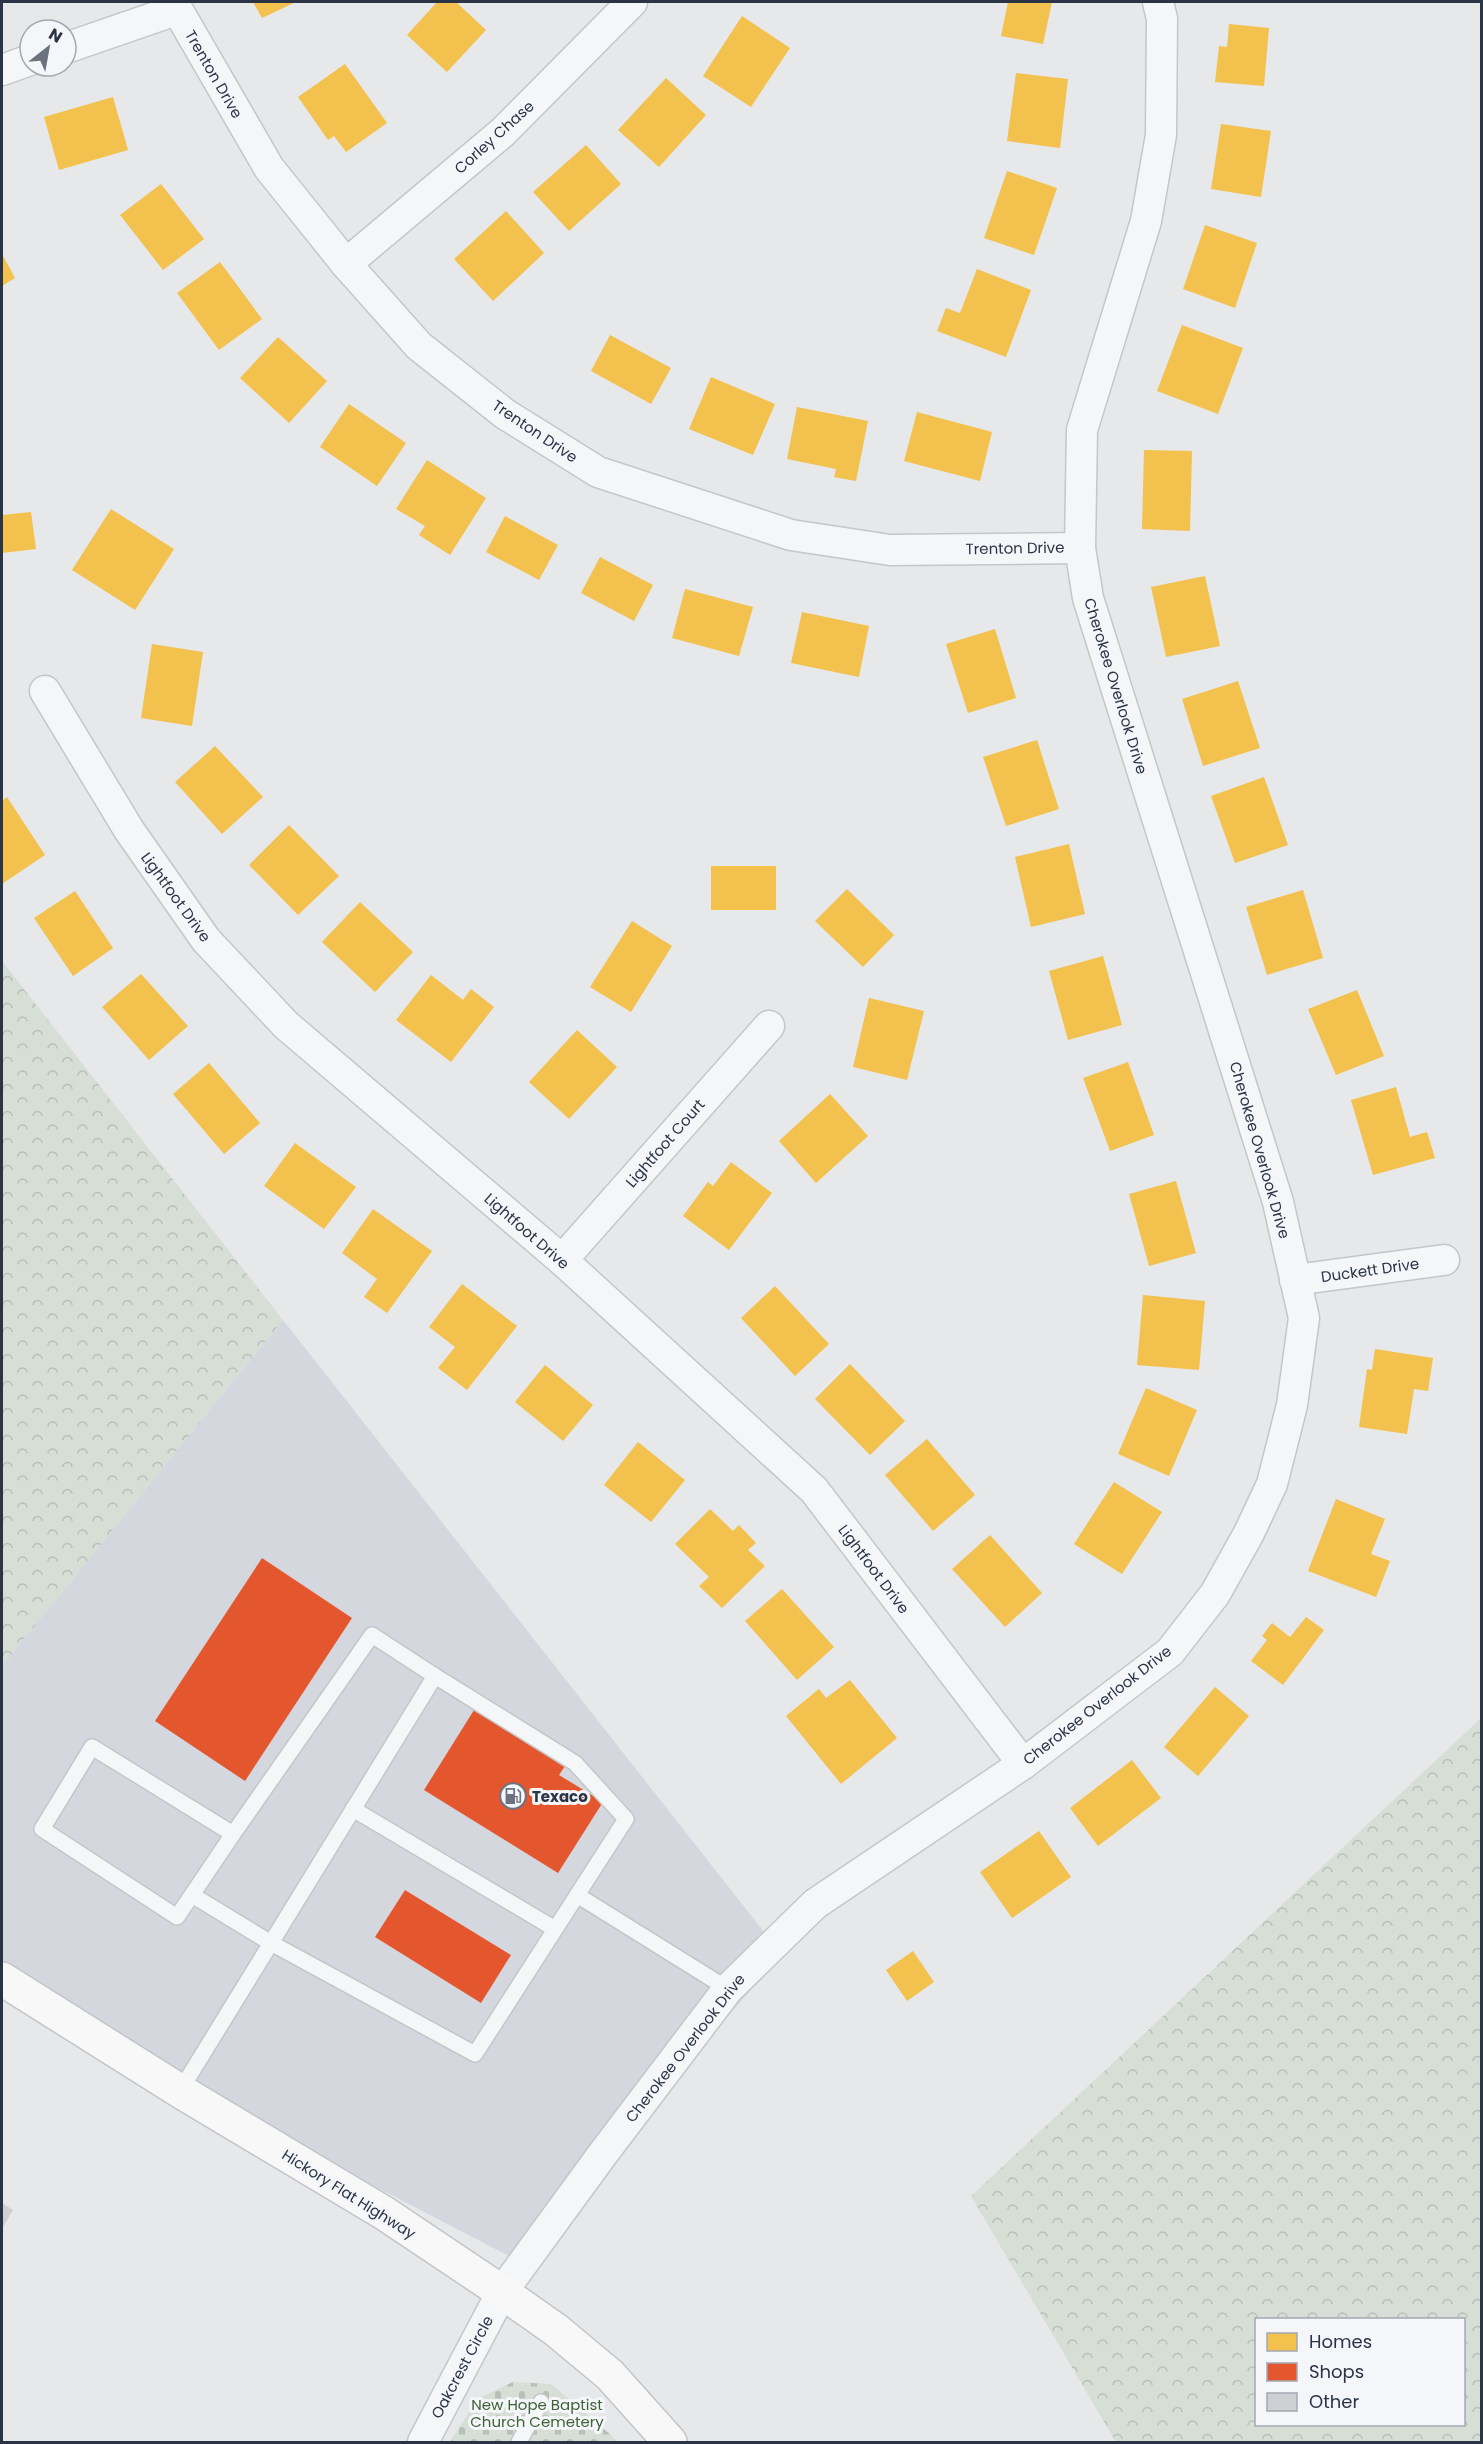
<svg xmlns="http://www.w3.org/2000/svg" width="1483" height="2444" font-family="Poppins,sans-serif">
  <defs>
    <pattern id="forest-crowns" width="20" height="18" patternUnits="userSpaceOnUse" patternTransform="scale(1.5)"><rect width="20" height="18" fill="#d6ded6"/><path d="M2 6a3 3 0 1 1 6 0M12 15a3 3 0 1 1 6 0" fill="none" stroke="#b8bfb9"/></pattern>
    <pattern id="cemetery-stones" width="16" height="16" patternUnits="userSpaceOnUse" patternTransform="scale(1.5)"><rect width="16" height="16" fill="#d6ded6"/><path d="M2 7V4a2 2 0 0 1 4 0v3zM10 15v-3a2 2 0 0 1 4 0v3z" fill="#b8bfb9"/></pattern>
  </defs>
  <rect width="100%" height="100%" fill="#e6e8ea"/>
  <!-- built -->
  <polygon fill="#d4d7dd" points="283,1320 782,1955 513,2258 50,2018 2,1984 2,1666"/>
  <!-- forest -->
  <g fill="url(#forest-crowns)" fill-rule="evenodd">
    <polygon points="2,961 283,1320 2,1666"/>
    <path d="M1481 1718V2442H1116L971 2196ZM1256 2320H1464V2424H1256Z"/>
  </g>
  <!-- cemetery -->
  <polygon fill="url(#cemetery-stones)" points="513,2382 551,2384 611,2435 617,2442 450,2442 477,2399"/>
  <!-- homes -->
  <g fill="#f2c14e">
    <polygon points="253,2 296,2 262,18"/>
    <polygon points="437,2 456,2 486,30 447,72 407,35"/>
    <polygon points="1008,2 1052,2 1043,44 1001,36"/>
    <polygon points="742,16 790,48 751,107 703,76"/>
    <polygon points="1229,24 1269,28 1264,86 1215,82 1219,46 1227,47"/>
    <polygon points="345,64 387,123 346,152 334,136 328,140 298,97"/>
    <polygon points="1016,73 1068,79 1060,148 1007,141"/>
    <polygon points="666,78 706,115 659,167 618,130"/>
    <polygon points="113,97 128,150 59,170 44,117"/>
    <polygon points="1221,124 1271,131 1261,197 1211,189"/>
    <polygon points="586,145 621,184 569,231 533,192"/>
    <polygon points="1007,171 1057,188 1034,255 984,238"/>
    <polygon points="161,184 204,239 163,270 120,215"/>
    <polygon points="506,211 544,253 493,301 454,259"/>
    <polygon points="1205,225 1257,243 1235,308 1183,289"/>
    <polygon points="2,254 15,278 2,286"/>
    <polygon points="220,262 262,319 219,350 177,293"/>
    <polygon points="977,269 1031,290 1006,357 937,331 946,308 960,313"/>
    <polygon points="1182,325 1243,348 1218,414 1157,391"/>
    <polygon points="610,335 671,368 651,404 591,371"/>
    <polygon points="278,337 327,381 289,423 240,378"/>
    <polygon points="711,377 775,404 753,455 689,429"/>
    <polygon points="349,404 406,443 377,486 320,447"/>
    <polygon points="797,407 868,421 856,481 834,477 836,469 787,459"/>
    <polygon points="917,412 992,432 980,481 904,461"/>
    <polygon points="1144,450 1192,451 1190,531 1142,529"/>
    <polygon points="427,460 486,498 450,555 419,535 425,526 396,509"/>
    <polygon points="111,509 174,549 135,610 72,570"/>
    <polygon points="31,512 36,549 2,553 2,515"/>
    <polygon points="505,516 558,545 539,580 486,552"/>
    <polygon points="600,557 653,585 634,621 581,593"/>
    <polygon points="1205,576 1220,646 1166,657 1151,587"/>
    <polygon points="685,589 753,607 739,656 672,638"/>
    <polygon points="802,612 869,626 859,677 791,663"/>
    <polygon points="995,629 1016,698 968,713 946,644"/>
    <polygon points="152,644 203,652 192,726 141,718"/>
    <polygon points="1238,681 1260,748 1203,766 1182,699"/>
    <polygon points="1037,740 1059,809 1006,826 983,757"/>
    <polygon points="215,746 263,797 222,834 175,782"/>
    <polygon points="1264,777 1288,845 1235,863 1211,796"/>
    <polygon points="7,797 45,855 2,884 2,801"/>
    <polygon points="289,825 339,876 298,915 249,865"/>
    <polygon points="1069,844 1085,914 1031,927 1015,857"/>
    <rect x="711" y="866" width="65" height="44"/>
    <polygon points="847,889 894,935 863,967 815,921"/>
    <polygon points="1303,890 1323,958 1267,975 1246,907"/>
    <polygon points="75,891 113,948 73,976 34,918"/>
    <polygon points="360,902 413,952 375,992 322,942"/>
    <polygon points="632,921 672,946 631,1012 590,987"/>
    <polygon points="1103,956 1122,1025 1068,1040 1049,971"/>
    <polygon points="141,974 188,1026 149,1060 102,1007"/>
    <polygon points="431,975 463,1000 471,989 494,1007 451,1062 396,1020"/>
    <polygon points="1357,990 1384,1056 1336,1075 1308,1009"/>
    <polygon points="869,998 924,1011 907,1080 853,1067"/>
    <polygon points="577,1030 617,1067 569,1119 529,1082"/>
    <polygon points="1128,1062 1154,1135 1110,1151 1083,1078"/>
    <polygon points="209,1063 260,1123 224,1154 173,1094"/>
    <polygon points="1396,1087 1410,1137 1427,1132 1435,1158 1373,1175 1351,1100"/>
    <polygon points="830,1094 868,1136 816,1183 779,1141"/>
    <polygon points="295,1143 356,1187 324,1229 264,1186"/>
    <polygon points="731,1162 772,1193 729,1250 683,1216 708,1182 713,1186"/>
    <polygon points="1176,1181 1196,1253 1149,1266 1129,1194"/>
    <polygon points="373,1209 432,1251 387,1313 364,1297 377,1279 342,1253"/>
    <polygon points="462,1284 517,1326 467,1390 438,1368 455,1347 429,1327"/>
    <polygon points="775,1286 829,1344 795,1376 741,1318"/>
    <polygon points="1143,1295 1205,1301 1199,1370 1137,1365"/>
    <polygon points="1375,1349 1433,1358 1428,1391 1414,1389 1407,1434 1359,1427 1367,1369 1372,1370"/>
    <polygon points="850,1364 905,1421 870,1455 815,1399"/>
    <polygon points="545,1365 593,1405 563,1441 515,1402"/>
    <polygon points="1146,1388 1197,1410 1169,1476 1118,1454"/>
    <polygon points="927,1439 975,1495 933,1531 885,1475"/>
    <polygon points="638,1442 685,1480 651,1522 604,1485"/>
    <polygon points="1114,1482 1162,1512 1122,1574 1074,1544"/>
    <polygon points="1336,1499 1385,1519 1371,1554 1390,1561 1376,1597 1308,1571"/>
    <polygon points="710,1509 733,1531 739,1525 756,1543 748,1550 765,1566 722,1608 699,1586 709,1577 675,1544"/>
    <polygon points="990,1535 1042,1593 1005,1627 952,1569"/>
    <polygon points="782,1589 834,1647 797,1680 745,1621"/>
    <polygon points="1306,1617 1324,1630 1283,1685 1251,1661 1267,1640 1262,1636 1272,1623 1290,1637"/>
    <polygon points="850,1680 897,1738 841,1784 786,1716 819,1689 826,1698"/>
    <polygon points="1215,1687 1249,1716 1198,1776 1164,1747"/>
    <polygon points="1132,1760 1161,1798 1098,1846 1070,1808"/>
    <polygon points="1039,1831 1071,1877 1012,1918 980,1872"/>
    <polygon points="913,1951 934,1982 907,2001 886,1970"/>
  </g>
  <!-- shops -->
  <g fill="#e4572e">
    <polygon points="262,1558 352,1618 245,1781 155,1721"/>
    <polygon points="474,1710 565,1766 559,1775 603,1802 558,1873 424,1790"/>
    <polygon points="405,1890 511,1955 481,2003 375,1937"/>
  </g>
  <!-- building -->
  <polygon fill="#ced0d3" points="2,2203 13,2210 2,2229"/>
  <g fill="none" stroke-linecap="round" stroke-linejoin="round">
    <!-- service casing -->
    <g stroke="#c4c6c8" stroke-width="18">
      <g id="service">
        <polyline points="353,1809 555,1929"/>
        <polyline points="233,1834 177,1917 42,1829 92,1747 233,1834 372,1635 435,1676"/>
        <polyline points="577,1895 728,1989"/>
        <polyline points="180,2091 435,1676 575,1763 626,1819 475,2054 271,1943 192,1895"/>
        <polyline points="519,2442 541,2402"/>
      </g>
    </g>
    <!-- minor casing -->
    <g stroke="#c4c6c8" stroke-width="33">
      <g id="minor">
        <polyline points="173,2 269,168 346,264 419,346 505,414 598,472 791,535 890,550 1080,548"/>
        <polyline points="66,48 176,10"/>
        <polyline points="2,70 30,60"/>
        <polyline points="346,264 503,132 632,2"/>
        <polyline points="45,691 129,830 206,940 286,1025 562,1260 814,1490 1023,1764"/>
        <polyline points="562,1260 769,1026"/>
        <polyline points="1295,1280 1444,1260"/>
        <polyline points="423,2442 502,2292 602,2155 728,1989 815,1904 1023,1764 1170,1652 1215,1594 1249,1533 1272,1484 1292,1405 1304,1318 1278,1202 1088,598 1080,548 1082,430 1146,221 1161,135 1162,19 1158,2"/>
      </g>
    </g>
    <!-- primary casing -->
    <g stroke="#c2c5c8" stroke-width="36">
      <polyline id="primary" points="2,1979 180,2091 384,2213 502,2292 556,2330 610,2375 670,2442"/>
    </g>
    <!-- service -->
    <use href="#service" stroke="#f5f6f7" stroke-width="15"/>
    <!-- minor -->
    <use href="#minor" stroke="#f5f6f7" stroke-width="30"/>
    <!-- primary -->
    <use href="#primary" stroke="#f8f8f8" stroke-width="33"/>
  </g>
  <!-- icons -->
  <defs>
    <g id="fuel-ring" transform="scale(1.35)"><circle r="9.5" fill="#f4f6f9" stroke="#6c737f" stroke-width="1.5"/><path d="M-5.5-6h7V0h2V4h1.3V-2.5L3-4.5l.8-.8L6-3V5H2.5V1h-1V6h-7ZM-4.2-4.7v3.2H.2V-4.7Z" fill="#6c737f"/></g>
  </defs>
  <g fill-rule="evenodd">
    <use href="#fuel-ring" x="513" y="1796"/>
  </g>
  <g text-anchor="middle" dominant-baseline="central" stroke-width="6" stroke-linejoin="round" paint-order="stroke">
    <!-- street labels -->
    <g font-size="15" fill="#2b3445" stroke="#f4f6f9">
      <text transform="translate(214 74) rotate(60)">Trenton Drive</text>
      <text transform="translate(494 137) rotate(-42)">Corley Chase</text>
      <text transform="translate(535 431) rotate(34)">Trenton Drive</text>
      <text transform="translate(1015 548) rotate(-1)">Trenton Drive</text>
      <text transform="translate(1116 686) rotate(73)">Cherokee Overlook Drive</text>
      <text transform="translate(176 897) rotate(54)">Lightfoot Drive</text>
      <text transform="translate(665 1143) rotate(-49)">Lightfoot Court</text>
      <text transform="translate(1260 1150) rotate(74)">Cherokee Overlook Drive</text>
      <text transform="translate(527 1231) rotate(41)">Lightfoot Drive</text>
      <text transform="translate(1370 1270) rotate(-8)">Duckett Drive</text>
      <text transform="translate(874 1569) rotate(53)">Lightfoot Drive</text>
      <text transform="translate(1097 1705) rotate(-38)">Cherokee Overlook Drive</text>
      <text transform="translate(685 2048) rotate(-52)">Cherokee Overlook Drive</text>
      <text transform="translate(349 2194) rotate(32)">Hickory Flat Highway</text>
      <text transform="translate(462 2367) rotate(-62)">Oakcrest Circle</text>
    </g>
    <!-- poi labels -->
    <g font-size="15" font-weight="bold" fill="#2b3445" stroke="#f4f6f9" text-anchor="start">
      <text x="532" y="1796">Texaco</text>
    </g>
    <!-- park labels -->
    <g font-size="15" fill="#3f6138" stroke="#f4f6f9">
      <text x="537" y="2404">New Hope Baptist<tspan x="537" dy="17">Church Cemetery</tspan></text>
    </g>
  </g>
  <!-- border -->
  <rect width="1483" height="2444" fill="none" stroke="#2b3445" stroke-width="6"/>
  <!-- legend -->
  <rect x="1255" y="2318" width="210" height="108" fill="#f4f6f9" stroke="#a4a8b1" stroke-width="1.5"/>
  <rect x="1267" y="2333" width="30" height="18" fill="#f2c14e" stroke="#a4a8b1" stroke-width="1.5"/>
  <text x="1309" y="2348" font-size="18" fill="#2b3445">Homes</text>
  <rect x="1267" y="2363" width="30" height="18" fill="#e4572e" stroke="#a4a8b1" stroke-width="1.5"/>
  <text x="1309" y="2378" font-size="18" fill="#2b3445">Shops</text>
  <rect x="1267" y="2393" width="30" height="18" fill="#ced0d3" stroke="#a4a8b1" stroke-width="1.5"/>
  <text x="1309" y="2408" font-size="18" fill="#2b3445">Other</text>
  <!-- north arrow -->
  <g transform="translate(48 48) rotate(31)"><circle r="28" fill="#f4f6f9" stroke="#a4a8b1" stroke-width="1.5"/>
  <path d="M0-4.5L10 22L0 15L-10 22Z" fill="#6c737f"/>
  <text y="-9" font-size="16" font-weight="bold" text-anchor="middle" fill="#2b3445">N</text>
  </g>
</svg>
